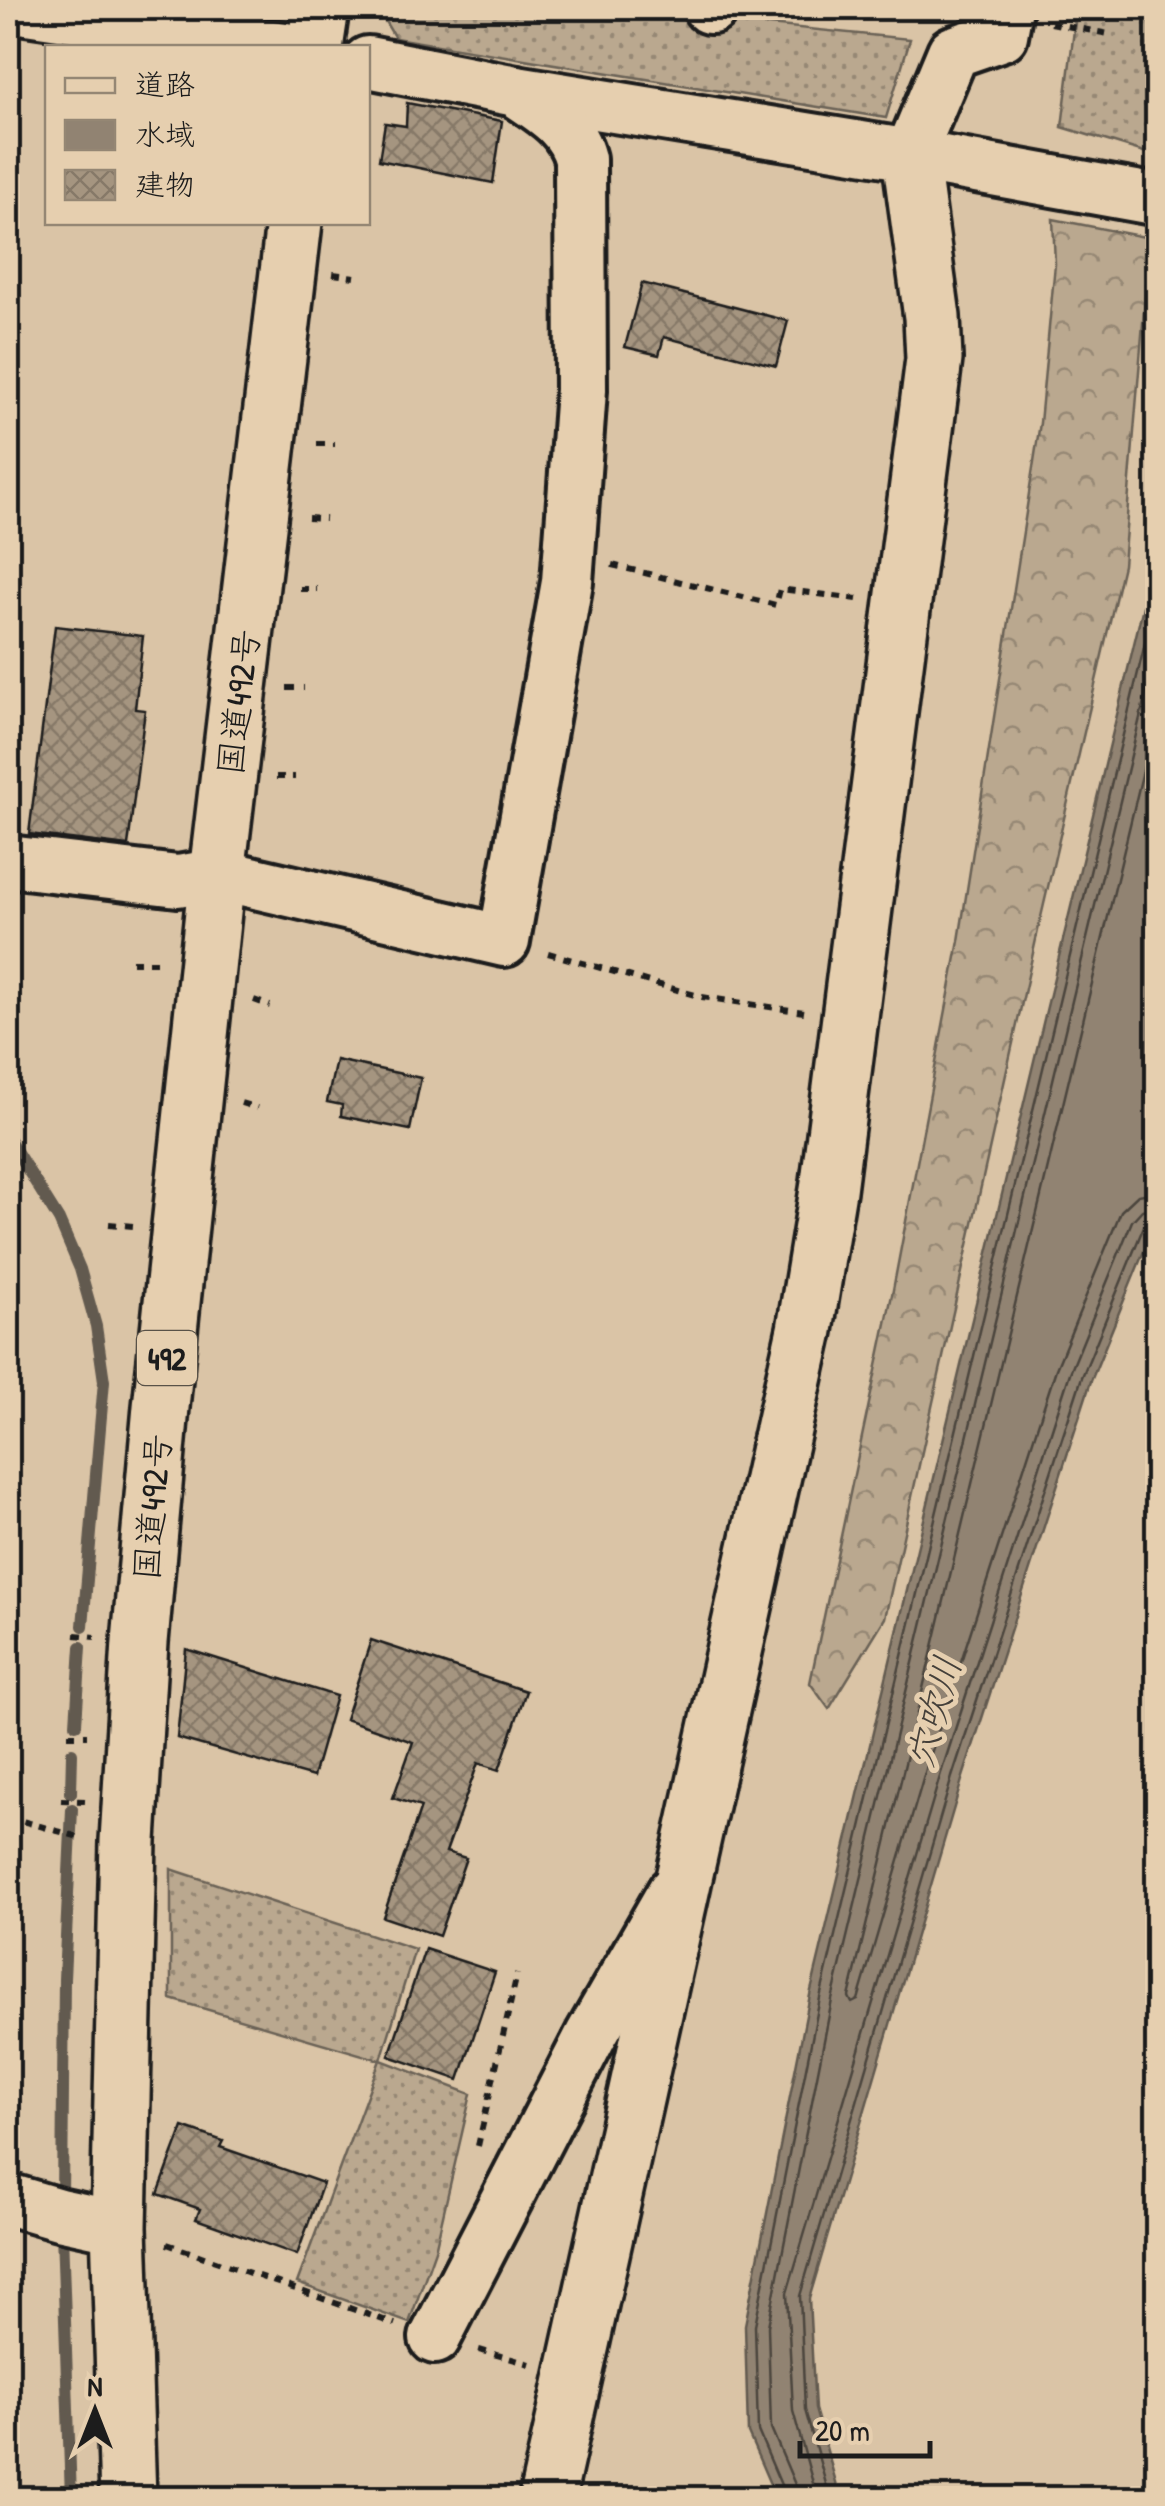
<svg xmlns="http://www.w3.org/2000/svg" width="1165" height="2506" font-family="'Patrick Hand','Klee One',sans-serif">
  <defs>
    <pattern id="grass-dots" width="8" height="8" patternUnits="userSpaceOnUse" patternTransform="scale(2.5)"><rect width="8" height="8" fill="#baa88f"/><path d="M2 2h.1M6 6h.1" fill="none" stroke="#968874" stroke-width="1.8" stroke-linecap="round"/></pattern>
    <pattern id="forest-crowns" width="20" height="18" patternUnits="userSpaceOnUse" patternTransform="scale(2.5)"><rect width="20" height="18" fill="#baa88f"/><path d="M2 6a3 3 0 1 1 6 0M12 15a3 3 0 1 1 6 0" fill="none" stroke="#968874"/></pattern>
    <pattern id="building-cross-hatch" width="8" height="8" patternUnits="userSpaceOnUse" patternTransform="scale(2.5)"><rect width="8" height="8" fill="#a59580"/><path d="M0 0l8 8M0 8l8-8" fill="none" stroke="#867968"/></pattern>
  </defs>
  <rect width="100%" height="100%" fill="#dac4a6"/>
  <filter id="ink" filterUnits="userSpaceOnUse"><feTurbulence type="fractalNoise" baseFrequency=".01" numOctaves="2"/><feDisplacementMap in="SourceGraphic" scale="20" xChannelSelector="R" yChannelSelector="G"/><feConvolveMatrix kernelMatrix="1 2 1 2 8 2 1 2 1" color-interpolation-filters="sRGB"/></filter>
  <g filter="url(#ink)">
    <!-- grass -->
    <g fill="url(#grass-dots)" stroke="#6b6256" stroke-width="2.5">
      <polygon points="377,8 596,8 910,39 886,118 395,38"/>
      <polygon points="1052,8 1157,8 1157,156 1062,127 1075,22 1050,14"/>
      <polygon points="171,1869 415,1949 381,2060 471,2094 435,2250 409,2323 297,2283 380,2060 171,1999"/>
    </g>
    <!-- forest -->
    <polygon fill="url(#forest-crowns)" stroke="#6b6256" stroke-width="2.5" points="1053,219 1150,238 1123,565 1041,917 885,1618 829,1709 810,1683 893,1290 959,941 1040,423 1055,264"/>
    <!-- water -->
    <polygon fill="#918372" stroke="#625a50" stroke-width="2.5" points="1157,548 1157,1219 1091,1381 962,1780 809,2299 815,2409 840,2496 847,2498 776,2498 748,2433 745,2325 810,1995"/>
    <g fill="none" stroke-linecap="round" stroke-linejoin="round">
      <!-- shore -->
      <g stroke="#4b453e" stroke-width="2.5">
        <polyline points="1158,708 849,1997 852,2003 858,2000 926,1769 1056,1369 1121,1211 1138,1195 1158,1192"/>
        <polyline points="785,2498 784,2492 758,2431 755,2325 820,1998 1158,589"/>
        <polyline points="797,2498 796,2487 771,2428 768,2326 832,2000 1158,643"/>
        <polyline points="817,2498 793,2411 787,2293 941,1773 1070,1373 1132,1221 1142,1210 1158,1207"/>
        <polyline points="830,2498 805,2410 800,2296 952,1777 1082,1377 1144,1226 1150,1220 1158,1219"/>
      </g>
      <!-- stream -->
      <g stroke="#625a50" stroke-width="12">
        <polyline points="8,1138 59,1220 80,1269 96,1326 104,1381 83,1626"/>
        <polyline points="76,1724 81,1647"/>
        <polyline points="71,1793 72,1753"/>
        <polyline points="62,2200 64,1979 72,1809"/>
        <polyline points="62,2232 71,2498"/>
      </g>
    </g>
    <!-- building -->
    <g fill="url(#building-cross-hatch)" stroke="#1c1c1c" stroke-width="2.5">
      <polygon points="407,103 502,121 493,183 379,160 385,123 406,126"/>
      <polygon points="642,283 788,321 776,366 664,337 659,355 625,347"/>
      <polygon points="55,626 143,636 135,709 145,710 128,846 29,834"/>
      <polygon points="336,1060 421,1078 410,1130 341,1116 342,1105 327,1102"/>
      <polygon points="371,1640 526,1691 499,1770 478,1763 446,1852 466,1858 439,1936 383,1917 421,1807 393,1798 413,1742 345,1719"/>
      <polygon points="186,1649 336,1696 313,1777 177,1738"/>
      <polygon points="425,1949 495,1972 459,2080 389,2056"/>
      <polygon points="183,2127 223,2141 220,2147 323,2183 297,2255 196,2219 200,2209 158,2194"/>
    </g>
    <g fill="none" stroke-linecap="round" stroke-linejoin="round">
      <!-- street casing -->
      <g stroke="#1c1c1c" stroke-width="58">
        <g id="street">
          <polyline points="20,8 285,48"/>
          <polyline points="709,8 712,8"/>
          <polyline points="368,62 516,91 910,155 1158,200"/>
          <polyline points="910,155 953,52 1002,35 1007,8"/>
          <path d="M8 861 178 881 217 874 504 941 567 582 581 390 580 159C571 124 543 110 516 91"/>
          <polyline points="8,2199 59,2214 119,2227"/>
          <polyline points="435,2338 591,2035 673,1892"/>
        </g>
      </g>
      <!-- secondary casing -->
      <g stroke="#1c1c1c" stroke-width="62">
        <polyline id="secondary" points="547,2498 805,1330 828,1190 934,359 932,317 910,155"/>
      </g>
      <!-- highway casing -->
      <g stroke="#1c1c1c" stroke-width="62">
        <g id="highway">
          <polyline points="315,48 321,8"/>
          <polyline points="128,2498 119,2227 128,1841 140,1642 161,1407 217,874 294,222"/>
        </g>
      </g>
      <!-- path -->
      <g stroke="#1c1c1c" stroke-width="6" stroke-dasharray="8 8" stroke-linecap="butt">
        <polyline points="1051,23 1109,34"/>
        <polyline points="333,274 355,277"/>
        <polyline points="317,444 335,444"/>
        <polyline points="308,518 325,519"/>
        <polyline points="612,565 776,605 780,589 857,599"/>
        <polyline points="300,589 317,589"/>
        <polyline points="287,688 304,688"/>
        <polyline points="276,777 295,777"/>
        <polyline points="548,953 702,997 804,1012"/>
        <polyline points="132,962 158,962"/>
        <polyline points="254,1000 270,1006"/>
        <polyline points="241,1103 257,1108"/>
        <polyline points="109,1224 134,1226"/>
        <polyline points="75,1635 95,1637"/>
        <polyline points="68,1735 87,1735"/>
        <polyline points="61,1800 85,1801"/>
        <polyline points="8,1817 79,1837"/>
        <polyline points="478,2146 517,1974"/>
        <polyline points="167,2244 395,2324"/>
        <polyline points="479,2350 530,2364"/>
      </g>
      <!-- street -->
      <use href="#street" stroke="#e6cfaf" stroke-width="50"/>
      <!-- secondary -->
      <use href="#secondary" stroke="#e6cfaf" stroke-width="55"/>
      <!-- highway -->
      <use href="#highway" stroke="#e6cfaf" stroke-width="55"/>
    </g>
  </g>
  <g text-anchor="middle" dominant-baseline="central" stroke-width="10" stroke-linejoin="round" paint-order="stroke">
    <!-- shield labels -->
    <rect fill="#e6cfaf" stroke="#595248" stroke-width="2.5" x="137" y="1331" width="60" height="54" rx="8"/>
    <g font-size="32" font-weight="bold" fill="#1c1c1c">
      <text x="167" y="1358">492</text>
    </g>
    <!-- street labels -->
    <g font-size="35" fill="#1c1c1c" stroke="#e6cfaf">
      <text transform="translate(238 702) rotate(-83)">国道492号</text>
      <text transform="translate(152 1507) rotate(-85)">国道492号</text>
    </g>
    <!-- water labels -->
    <g font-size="38" font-style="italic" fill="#45403a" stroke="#e6cfaf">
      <text transform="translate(933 1712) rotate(-75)">穴吹川</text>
    </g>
  </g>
  <!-- margin -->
  <rect width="1165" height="2506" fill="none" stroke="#e6cfaf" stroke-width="40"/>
  <rect x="20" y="20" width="1125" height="2466" fill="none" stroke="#1c1c1c" stroke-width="4" filter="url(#ink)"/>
  <!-- legend -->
  <rect x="45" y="45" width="325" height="180" fill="#e6cfaf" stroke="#958774" stroke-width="2.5"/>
  <rect x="65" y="78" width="50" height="15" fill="#e6cfaf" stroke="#958774" stroke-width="2.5"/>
  <text x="135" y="95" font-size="30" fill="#1c1c1c">道路</text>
  <rect x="65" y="120" width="50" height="30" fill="#918372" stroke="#958774" stroke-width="2.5"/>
  <text x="135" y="145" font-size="30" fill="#1c1c1c">水域</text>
  <rect x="65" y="170" width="50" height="30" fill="url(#building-cross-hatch)" stroke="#958774" stroke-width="2.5"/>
  <text x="135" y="195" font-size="30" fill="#1c1c1c">建物</text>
  <!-- north arrow -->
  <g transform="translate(95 2411)" stroke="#e6cfaf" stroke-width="8" paint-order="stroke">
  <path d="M0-8L18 38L0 25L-18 38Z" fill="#1c1c1c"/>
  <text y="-15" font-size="28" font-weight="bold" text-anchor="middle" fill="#1c1c1c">N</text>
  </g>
  <!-- scale -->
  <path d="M800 2441v15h130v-15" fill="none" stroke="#1c1c1c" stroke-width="5"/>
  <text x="815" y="2441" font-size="30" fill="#1c1c1c" stroke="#e6cfaf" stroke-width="8" paint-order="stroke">20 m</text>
</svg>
